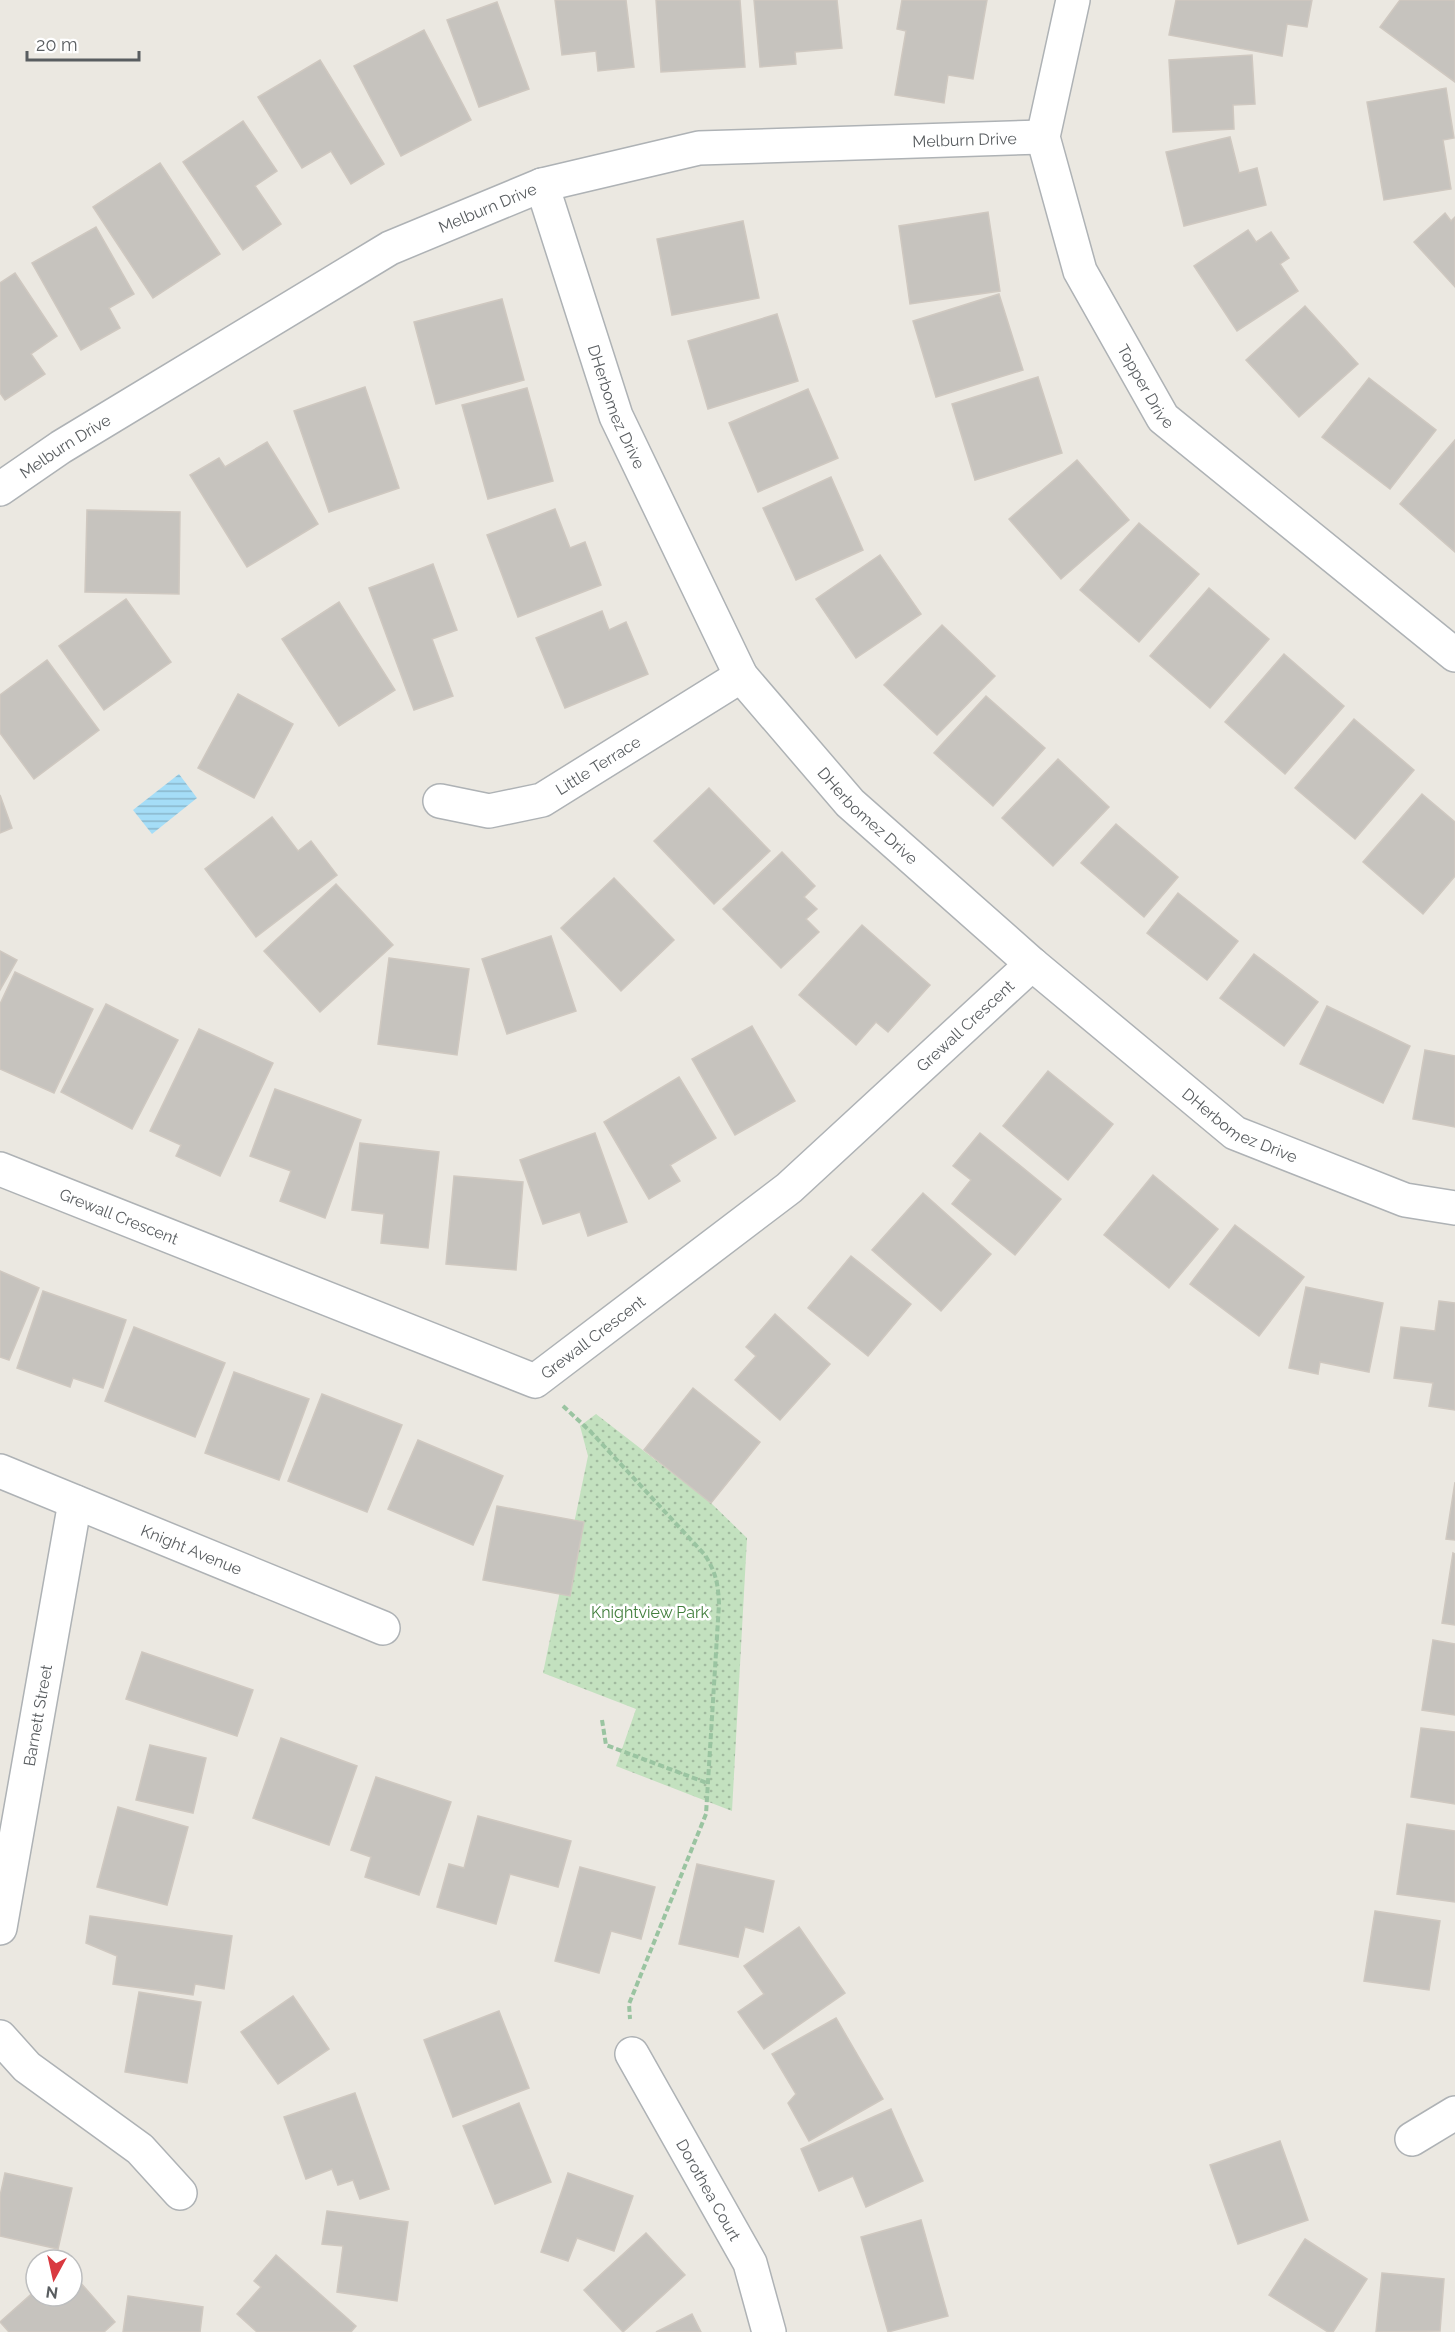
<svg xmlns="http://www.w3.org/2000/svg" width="1455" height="2332" font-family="Raleway,sans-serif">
  <defs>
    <pattern id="grass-dots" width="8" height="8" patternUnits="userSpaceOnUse" patternTransform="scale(1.5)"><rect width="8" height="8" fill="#c3e1bf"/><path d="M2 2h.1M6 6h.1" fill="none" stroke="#a1ba9f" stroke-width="1.8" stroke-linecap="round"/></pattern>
    <pattern id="water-rules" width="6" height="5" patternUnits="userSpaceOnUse" patternTransform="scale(1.5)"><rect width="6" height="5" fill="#a5ddf7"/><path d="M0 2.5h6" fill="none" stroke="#89b6cb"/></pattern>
  </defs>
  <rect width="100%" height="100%" fill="#ebe8e1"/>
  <!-- grass -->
  <polygon fill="url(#grass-dots)" points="596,1414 711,1503 747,1538 732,1811 616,1766 636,1709 543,1673 588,1456 580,1426"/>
  <!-- water -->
  <polygon fill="url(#water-rules)" points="179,774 197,798 152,834 133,810"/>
  <!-- building -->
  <g fill="#c6c3be" stroke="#cfc8c0" stroke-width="1.5">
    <polygon points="555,0 626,0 634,67 598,71 596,51 562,55"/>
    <polygon points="656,0 740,0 745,67 661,72"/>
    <polygon points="754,0 837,0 842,48 795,52 796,64 760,67"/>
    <polygon points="902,0 987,0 973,79 948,75 944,103 895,95 906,31 897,29"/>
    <polygon points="1176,0 1312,0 1307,27 1287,24 1282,56 1169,35"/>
    <polygon points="1400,0 1455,0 1455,82 1380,27"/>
    <polygon points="497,2 529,89 479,107 447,20"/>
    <polygon points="424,30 471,120 401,156 354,66"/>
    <polygon points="1252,55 1255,104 1233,105 1234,129 1173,132 1169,60"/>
    <polygon points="320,60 384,164 351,184 331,151 302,168 258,97"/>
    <polygon points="1446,88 1454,138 1443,140 1451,189 1384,200 1367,102"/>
    <polygon points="243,121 277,171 255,186 281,224 243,250 183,162"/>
    <polygon points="1230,137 1239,173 1257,168 1266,205 1184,226 1166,152"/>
    <polygon points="160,163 220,254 153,298 93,207"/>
    <polygon points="988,212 1000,291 910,304 899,226"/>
    <polygon points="1445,213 1451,221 1455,217 1455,287 1414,242"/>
    <polygon points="743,221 759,298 672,315 657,239"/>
    <polygon points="96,227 134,294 109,308 120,328 81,350 32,263"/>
    <polygon points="1248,230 1256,242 1271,232 1289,258 1280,264 1298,291 1237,331 1194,266"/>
    <polygon points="15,273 57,336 31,354 45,374 5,400 0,393 0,283"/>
    <polygon points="999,294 1023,370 936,397 913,321"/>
    <polygon points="502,299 524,380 436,404 414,322"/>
    <polygon points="1305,306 1358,364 1299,417 1246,360"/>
    <polygon points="777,314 798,381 708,409 688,341"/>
    <polygon points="1038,377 1062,453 975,480 952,404"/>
    <polygon points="1369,378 1436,430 1390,489 1322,437"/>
    <polygon points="365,387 399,488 329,512 294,411"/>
    <polygon points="527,388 553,481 488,499 462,405"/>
    <polygon points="808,389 838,458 758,492 729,423"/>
    <polygon points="1455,440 1455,552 1400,504"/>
    <polygon points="267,442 318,524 247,567 190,475 219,458 225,467"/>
    <polygon points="1077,460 1129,520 1061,579 1009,519"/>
    <polygon points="831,477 863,550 796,580 763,508"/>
    <polygon points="555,509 570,548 585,542 601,585 518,617 487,535"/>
    <polygon points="87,510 180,512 179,594 85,592"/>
    <polygon points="1139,523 1199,574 1139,642 1080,590"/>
    <polygon points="880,555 921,614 856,658 816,599"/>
    <polygon points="433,564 457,630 432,639 453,696 414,710 369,588"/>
    <polygon points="1209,588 1269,639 1210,708 1150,656"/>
    <polygon points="126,599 171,662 104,710 59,646"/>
    <polygon points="339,602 395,690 339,726 282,639"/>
    <polygon points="602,611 609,630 626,622 648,674 565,708 536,638"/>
    <polygon points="942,625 995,676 937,735 884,685"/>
    <polygon points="1284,654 1344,706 1285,774 1225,722"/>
    <polygon points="47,660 99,730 34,779 0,733 0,695"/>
    <polygon points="238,694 293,724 254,798 198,768"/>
    <polygon points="986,696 1045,748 993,806 934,753"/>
    <polygon points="1354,719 1414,770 1355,839 1295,788"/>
    <polygon points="1058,759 1109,807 1053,866 1002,818"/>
    <polygon points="709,788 770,851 714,904 654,841"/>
    <polygon points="1422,794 1455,822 1455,876 1423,914 1363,862"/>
    <polygon points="0,795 12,828 0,833"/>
    <polygon points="272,817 298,851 311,841 337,875 256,937 205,869"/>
    <polygon points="1116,824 1178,877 1144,917 1081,863"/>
    <polygon points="782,852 815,886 804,897 817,909 806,919 819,932 781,968 723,909"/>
    <polygon points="614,878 674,940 621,991 561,928"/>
    <polygon points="336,884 393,945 320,1012 264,951"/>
    <polygon points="1178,893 1238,941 1207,980 1147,933"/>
    <polygon points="862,925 930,985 888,1032 876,1022 856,1045 799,995"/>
    <polygon points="551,936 576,1011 507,1034 482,959"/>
    <polygon points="0,951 17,960 0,990"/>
    <polygon points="1254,954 1318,1002 1284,1046 1220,998"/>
    <polygon points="389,958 469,969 457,1055 378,1044"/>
    <polygon points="15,972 93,1009 54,1093 0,1069 0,1004"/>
    <polygon points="106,1004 178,1040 132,1129 61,1092"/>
    <polygon points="1327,1006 1410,1046 1383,1103 1300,1064"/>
    <polygon points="752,1026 795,1101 735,1135 692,1059"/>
    <polygon points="199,1029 273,1063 220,1176 176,1156 181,1145 150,1131"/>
    <polygon points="1425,1050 1455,1056 1455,1127 1413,1119"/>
    <polygon points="1048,1071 1113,1124 1068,1180 1003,1126"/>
    <polygon points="679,1077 716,1138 670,1165 680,1181 649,1199 604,1122"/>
    <polygon points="275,1089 361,1120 325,1218 280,1201 291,1171 250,1156"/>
    <polygon points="595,1133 627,1222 588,1236 580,1212 543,1224 520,1160"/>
    <polygon points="980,1133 1061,1199 1015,1255 952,1204 971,1180 953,1166"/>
    <polygon points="360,1143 439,1152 428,1248 381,1243 384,1214 352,1210"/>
    <polygon points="1153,1175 1218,1229 1169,1288 1104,1235"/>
    <polygon points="454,1176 523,1182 516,1270 446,1264"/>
    <polygon points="923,1193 991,1254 941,1311 872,1250"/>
    <polygon points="1235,1225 1304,1277 1259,1336 1190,1284"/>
    <polygon points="851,1256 911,1304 868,1356 808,1308"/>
    <polygon points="0,1271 39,1288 9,1360 0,1357"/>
    <polygon points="1306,1287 1383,1303 1369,1372 1320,1362 1318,1374 1289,1368"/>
    <polygon points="43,1291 126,1320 103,1388 73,1378 70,1387 17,1368"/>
    <polygon points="1439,1301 1455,1303 1455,1410 1429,1406 1433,1383 1394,1378 1401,1327 1435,1331"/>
    <polygon points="775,1314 830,1364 780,1420 735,1380 756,1356 746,1347"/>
    <polygon points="134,1327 225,1363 195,1437 105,1401"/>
    <polygon points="234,1372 309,1399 279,1480 205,1453"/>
    <polygon points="693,1388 760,1442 711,1503 644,1450"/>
    <polygon points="322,1394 402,1425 367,1512 288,1481"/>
    <polygon points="418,1440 503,1476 473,1545 388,1509"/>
    <polygon points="1455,1482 1455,1540 1446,1539"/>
    <polygon points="497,1506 584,1522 570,1596 483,1580"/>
    <polygon points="1453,1553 1455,1554 1455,1625 1442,1623"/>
    <polygon points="1433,1640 1455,1644 1455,1715 1422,1710"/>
    <polygon points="142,1652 253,1690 237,1736 126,1699"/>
    <polygon points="1421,1728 1455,1732 1455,1804 1411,1797"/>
    <polygon points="281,1738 357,1766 329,1845 253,1818"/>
    <polygon points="150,1745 206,1758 193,1813 136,1800"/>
    <polygon points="376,1777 451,1802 419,1895 365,1877 371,1857 351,1850"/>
    <polygon points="118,1807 188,1827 167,1905 97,1887"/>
    <polygon points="478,1816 571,1841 558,1887 510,1874 496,1924 437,1907 449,1864 464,1868"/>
    <polygon points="1407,1824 1455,1831 1455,1902 1397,1894"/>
    <polygon points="697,1864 774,1881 763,1932 745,1927 738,1957 679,1944"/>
    <polygon points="580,1867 655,1887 641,1939 611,1931 599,1973 555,1961"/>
    <polygon points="1375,1911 1440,1921 1429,1990 1364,1981"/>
    <polygon points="90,1916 232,1936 224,1989 195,1984 193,1995 113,1984 117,1956 86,1943"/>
    <polygon points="799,1927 845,1993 764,2049 738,2012 764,1994 744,1966"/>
    <polygon points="139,1992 201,2002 187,2083 125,2072"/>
    <polygon points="293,1996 329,2049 278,2084 241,2032"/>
    <polygon points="499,2011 529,2088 453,2117 424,2040"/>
    <polygon points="836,2018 883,2099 809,2141 788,2103 796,2094 772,2054"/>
    <polygon points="355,2093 389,2189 360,2199 353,2180 338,2185 332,2169 306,2179 284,2117"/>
    <polygon points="519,2103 551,2182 495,2204 463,2126"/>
    <polygon points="891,2109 923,2181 866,2207 853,2176 819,2191 801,2149"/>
    <polygon points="1280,2141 1308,2220 1238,2244 1210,2165"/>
    <polygon points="5,2173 72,2188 58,2249 0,2236 0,2196"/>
    <polygon points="568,2173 633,2196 614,2251 577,2238 568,2261 541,2252"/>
    <polygon points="327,2211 408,2222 397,2301 337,2292 343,2246 322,2244"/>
    <polygon points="921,2220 948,2316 888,2332 861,2237"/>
    <polygon points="646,2233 685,2275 623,2332 584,2290"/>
    <polygon points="1305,2239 1367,2279 1333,2332 1328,2332 1269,2295"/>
    <polygon points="276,2255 356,2326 351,2332 257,2332 237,2314 261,2287 254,2281"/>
    <polygon points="72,2273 115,2322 104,2332 9,2332 0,2322 36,2290 36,2296 72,2296"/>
    <polygon points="1382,2273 1444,2279 1440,2331 1376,2332"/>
    <polygon points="128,2296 203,2307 200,2332 123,2332"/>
    <polygon points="692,2314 701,2332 656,2332"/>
  </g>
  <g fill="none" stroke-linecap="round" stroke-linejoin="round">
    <!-- street casing -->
    <g stroke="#aeb2b5" stroke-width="36">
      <g id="street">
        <path id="s1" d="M1073 0 1043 137 1080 271 1163 418 1455 655"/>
        <path id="s2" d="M542 185 616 416 741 676 850 803 1032 964 1235 1133 1405 1200 1455 1208"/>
        <path id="s3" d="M0 489 61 447 390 248 542 185 699 148 1043 137"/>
        <path id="s4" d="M440 801 489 811 542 800 741 676"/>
        <path id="s5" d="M0 1169 535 1381 789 1188 1032 964"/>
        <path id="s6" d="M0 1471 383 1628"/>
        <path id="s7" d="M0 1928 75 1502"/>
        <polyline points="0,2037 27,2067 140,2149 180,2193"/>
        <path id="s8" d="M632 2054 750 2263 769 2332"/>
        <polyline points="1412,2139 1455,2113"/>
      </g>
    </g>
    <!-- path -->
    <g stroke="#9ac4a1" stroke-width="4" stroke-dasharray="6 3" stroke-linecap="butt">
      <path d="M563 1406 590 1431 705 1555C716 1573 718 1583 719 1604L706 1814 629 2004 630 2019"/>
      <polyline points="602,1720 606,1745 707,1783"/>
    </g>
    <!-- street -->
    <use href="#street" stroke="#fff" stroke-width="33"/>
  </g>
  <g text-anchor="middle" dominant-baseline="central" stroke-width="5" stroke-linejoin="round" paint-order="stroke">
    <!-- street labels -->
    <g font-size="16" fill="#595d60" stroke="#fff">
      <text stroke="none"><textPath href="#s3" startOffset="1050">Melburn Drive</textPath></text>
      <text stroke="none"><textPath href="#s3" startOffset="564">Melburn Drive</textPath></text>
      <text stroke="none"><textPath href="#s1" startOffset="412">Topper Drive</textPath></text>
      <text stroke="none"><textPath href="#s2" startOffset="234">DHerbomez Drive</textPath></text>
      <text stroke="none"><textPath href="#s3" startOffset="78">Melburn Drive</textPath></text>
      <text stroke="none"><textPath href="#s4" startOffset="170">Little Terrace</textPath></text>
      <text stroke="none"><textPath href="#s2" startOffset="720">DHerbomez Drive</textPath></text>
      <text stroke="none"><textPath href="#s5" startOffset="1134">Grewall Crescent</textPath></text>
      <text stroke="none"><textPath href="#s2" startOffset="1206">DHerbomez Drive</textPath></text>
      <text stroke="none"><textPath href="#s5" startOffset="128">Grewall Crescent</textPath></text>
      <text stroke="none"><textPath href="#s5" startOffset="648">Grewall Crescent</textPath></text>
      <text stroke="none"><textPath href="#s6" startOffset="207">Knight Avenue</textPath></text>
      <text stroke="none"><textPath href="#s7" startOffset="216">Barnett Street</textPath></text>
      <text stroke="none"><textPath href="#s8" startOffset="156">Dorothea Court</textPath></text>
    </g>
    <!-- park labels -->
    <g font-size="16" fill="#407e3b" stroke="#fff">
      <text x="650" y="1612">Knightview Park</text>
    </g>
  </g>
  <!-- north arrow -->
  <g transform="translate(54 2278) rotate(188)"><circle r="28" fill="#ffffff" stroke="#bdbebf" stroke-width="1.5"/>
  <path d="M0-4.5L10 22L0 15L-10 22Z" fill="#d93940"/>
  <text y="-9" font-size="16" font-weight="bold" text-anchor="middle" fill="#595d60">N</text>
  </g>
  <!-- scale -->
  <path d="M27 51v9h112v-9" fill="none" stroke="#595d60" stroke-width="3"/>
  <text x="36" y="51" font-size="18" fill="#595d60" stroke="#ffffff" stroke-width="4.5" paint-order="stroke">20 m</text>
</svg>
